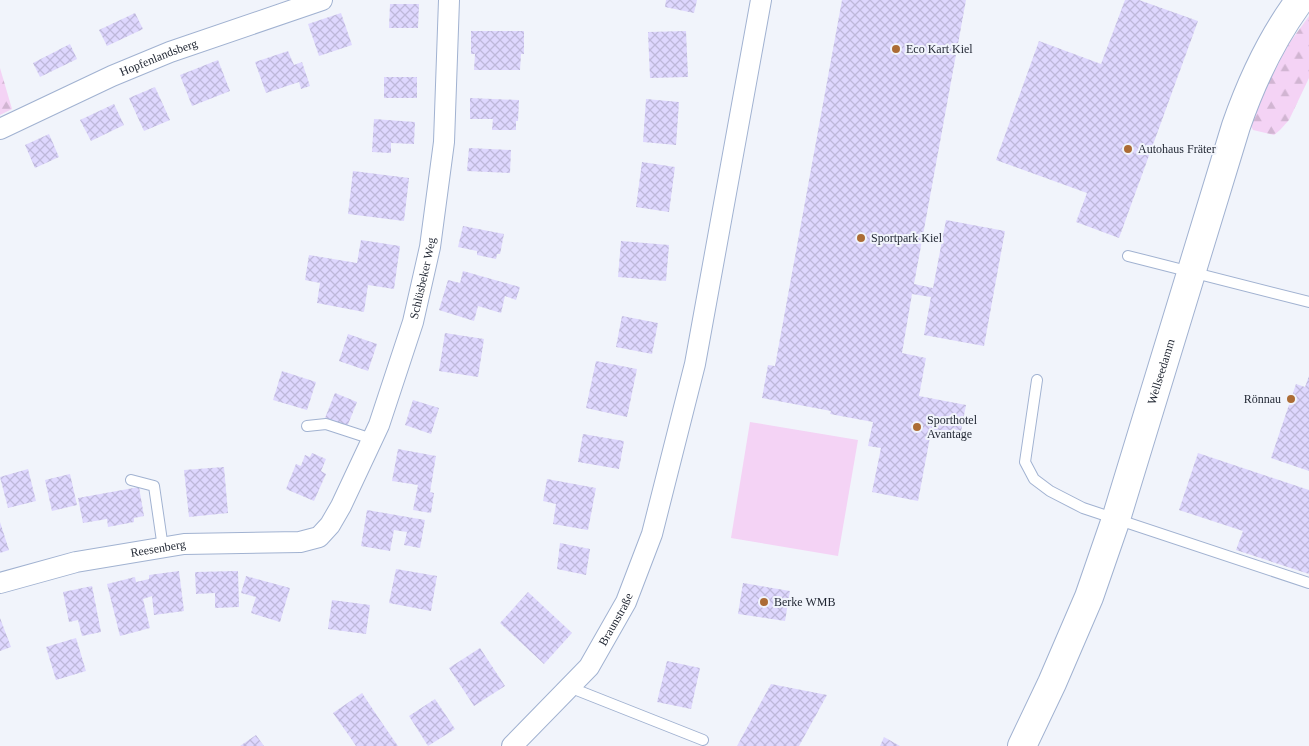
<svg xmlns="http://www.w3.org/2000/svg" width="1309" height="746" font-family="'Times New Roman',serif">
  <defs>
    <pattern id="forest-firs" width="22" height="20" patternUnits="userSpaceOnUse" patternTransform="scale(1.25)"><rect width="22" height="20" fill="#f4d3f5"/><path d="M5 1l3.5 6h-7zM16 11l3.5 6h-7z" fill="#d1b5d2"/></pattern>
    <pattern id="building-cross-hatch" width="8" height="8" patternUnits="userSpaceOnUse" patternTransform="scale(1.25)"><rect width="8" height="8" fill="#ded7fe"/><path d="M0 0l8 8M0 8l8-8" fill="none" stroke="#beb8da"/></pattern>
  </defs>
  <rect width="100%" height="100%" fill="#f1f4fb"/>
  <!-- forest -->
  <g fill="url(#forest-firs)">
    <polygon points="1309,16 1309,78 1289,120 1280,130 1274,135 1253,130 1250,124 1256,106 1288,45"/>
    <polygon points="0,68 12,109 0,115"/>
  </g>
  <!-- pitch -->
  <polygon fill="#f4d3f5" points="750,422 858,440 838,556 731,538"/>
  <!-- building -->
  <g fill="url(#building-cross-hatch)">
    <polygon points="666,0 697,0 694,13 665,7"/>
    <polygon points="842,0 966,0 914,284 933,288 946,220 1005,231 984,346 924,335 931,297 912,294 902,353 926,358 919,396 966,405 960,437 931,432 918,501 872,492 881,448 868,446 873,422 830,414 831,411 762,398 768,365 775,366"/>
    <polygon points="1125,0 1139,0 1198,21 1119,238 1076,222 1087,193 996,160 1039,41 1101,64"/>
    <polygon points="390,4 419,4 418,28 389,28"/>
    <polygon points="135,13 143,29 107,46 99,30"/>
    <polygon points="341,13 352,45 319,56 308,24"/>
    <polygon points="471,31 524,31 524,54 521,54 520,70 474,70 475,54 471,54"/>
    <polygon points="686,31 688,77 650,78 648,32"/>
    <polygon points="70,44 77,59 40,77 33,63"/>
    <polygon points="288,51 294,65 302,62 310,86 301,89 299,82 266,93 255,62"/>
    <polygon points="218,60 230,91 192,106 180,75"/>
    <rect x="384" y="77" width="33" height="21"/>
    <polygon points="155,87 170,120 144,131 129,98"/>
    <polygon points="470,98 519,100 518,121 516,121 516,130 492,130 493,119 470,119"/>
    <polygon points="646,99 679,102 676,145 643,142"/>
    <polygon points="114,104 124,125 91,141 80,120"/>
    <polygon points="374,119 415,122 414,144 391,143 391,153 372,152"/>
    <polygon points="49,134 59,157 35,168 25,145"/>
    <polygon points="469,148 511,150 510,173 467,171"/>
    <polygon points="642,162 675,167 669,212 636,207"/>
    <polygon points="353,171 409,178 404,221 348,214"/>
    <polygon points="463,226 504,234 500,254 497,254 496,259 477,255 477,251 458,247"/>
    <polygon points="361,240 400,246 394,289 368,285 364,312 317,303 320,283 305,280 309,255 357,263"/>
    <polygon points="621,241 669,245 666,281 618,277"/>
    <polygon points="463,271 520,287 516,300 505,296 501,313 478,306 474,321 439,310 448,280 460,283"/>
    <polygon points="622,316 658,323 652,354 616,347"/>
    <polygon points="445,333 484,339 478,377 439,371"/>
    <polygon points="348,334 377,344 368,371 339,361"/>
    <polygon points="596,361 637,369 627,417 586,408"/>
    <polygon points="282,371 316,382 307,410 273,400"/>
    <polygon points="1309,376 1309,471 1271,458 1296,384 1305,387"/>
    <polygon points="335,393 357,402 347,427 325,418"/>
    <polygon points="413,400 439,408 431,434 405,425"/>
    <polygon points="583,434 624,441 619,469 578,462"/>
    <polygon points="398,449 436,456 430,492 434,493 431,513 413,510 418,485 392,481"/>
    <polygon points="312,453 326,459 321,471 326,474 314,501 286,489 296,464 301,466 305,455 310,457"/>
    <polygon points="1198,453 1309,490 1309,574 1236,550 1243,531 1179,510"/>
    <polygon points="224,467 228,513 189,517 184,470"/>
    <polygon points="28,469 36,501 8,508 0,477"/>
    <polygon points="70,474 77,505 52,511 45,480"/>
    <polygon points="547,479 596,488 588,530 553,524 556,504 543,501"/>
    <polygon points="139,487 144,516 134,518 134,522 108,527 107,519 83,523 78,498"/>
    <polygon points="367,510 425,520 420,548 404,545 407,532 394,530 390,551 361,546"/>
    <polygon points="0,522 9,550 0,553"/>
    <polygon points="560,543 590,549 586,575 557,569"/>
    <polygon points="396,569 437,576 431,611 389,603"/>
    <polygon points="179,571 184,611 154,615 152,596 143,599 150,628 120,636 107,584 135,577 136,582 149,579 149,575"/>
    <polygon points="238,571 239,607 215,608 215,593 196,594 195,572"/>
    <polygon points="246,576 290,588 280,622 251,613 256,597 241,593"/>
    <polygon points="743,583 790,591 785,621 738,614"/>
    <polygon points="92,586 101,632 82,636 78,620 69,622 63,592"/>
    <polygon points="528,592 572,633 544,664 500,623"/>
    <polygon points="332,600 370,605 366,634 328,629"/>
    <polygon points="0,618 11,647 0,651"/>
    <polygon points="76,638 86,671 56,680 46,647"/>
    <polygon points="480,648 505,686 474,706 449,668"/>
    <polygon points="667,661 700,668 691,709 657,702"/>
    <polygon points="771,684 827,695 799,746 737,746"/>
    <polygon points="362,693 380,720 398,746 356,746 352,740 333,713"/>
    <polygon points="435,699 455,729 428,746 409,716"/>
    <polygon points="256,735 264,746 240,746"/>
    <polygon points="884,737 900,746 880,746"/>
  </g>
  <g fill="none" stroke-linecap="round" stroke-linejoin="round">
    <!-- service casing -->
    <g stroke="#a1b2d1" stroke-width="12">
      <g id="service">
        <polyline points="1128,256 1309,302"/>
        <polyline points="1037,380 1025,462 1034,479 1050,491 1083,508 1309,583"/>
        <polyline points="307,426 326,424 372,439"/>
        <polyline points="131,480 154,486 163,548"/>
        <polyline points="569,687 703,740"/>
      </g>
    </g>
    <!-- minor casing -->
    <g stroke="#a1b2d1" stroke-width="22">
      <g id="minor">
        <path id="s1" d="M0 129 112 76 170 52 322 0"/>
        <path id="s2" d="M0 583 76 562 184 544 300 542 319 537 330 525 341 506 379 425 413 322 430 247 444 142 449 0"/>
        <path id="s3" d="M512 746 589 667 626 602 652 534 695 364 761 0"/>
      </g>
    </g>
    <!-- secondary casing -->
    <g stroke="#a1b2d1" stroke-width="30">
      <g id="secondary">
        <path id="s4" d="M1022 746 1052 683 1089 597 1116 519 1236 126C1252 80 1271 39 1300 0"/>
      </g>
    </g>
    <!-- service -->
    <use href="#service" stroke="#fff" stroke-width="10"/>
    <!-- minor -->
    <use href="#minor" stroke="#fff" stroke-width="20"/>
    <!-- secondary -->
    <use href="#secondary" stroke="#fff" stroke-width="28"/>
  </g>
  <!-- markers -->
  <g fill="#ac6c35" stroke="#f1f4fb" stroke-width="2">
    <circle cx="896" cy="49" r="5"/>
    <circle cx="1128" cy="149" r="5"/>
    <circle cx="861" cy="238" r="5"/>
    <circle cx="1291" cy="399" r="5"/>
    <circle cx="917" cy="427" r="5"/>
    <circle cx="764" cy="602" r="5"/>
  </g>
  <g text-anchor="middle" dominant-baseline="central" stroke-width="4" stroke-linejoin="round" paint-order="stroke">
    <!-- poi labels -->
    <g font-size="12" fill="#1f2531" stroke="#f1f4fb" text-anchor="start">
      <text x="906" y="49">Eco Kart Kiel</text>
      <text x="1138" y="149">Autohaus Fräter</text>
      <text x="871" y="238">Sportpark Kiel</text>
      <text x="1281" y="399" text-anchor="end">Rönnau</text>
      <text x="927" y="420">Sporthotel<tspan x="927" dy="14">Avantage</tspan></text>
      <text x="774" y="602">Berke WMB</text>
    </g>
    <!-- street labels -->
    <g font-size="12" fill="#1f2531" stroke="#f1f4fb">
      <text stroke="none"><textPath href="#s1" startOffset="174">Hopfenlandsberg</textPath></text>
      <text stroke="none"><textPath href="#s2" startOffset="605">Schlüsbeker Weg</textPath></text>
      <text stroke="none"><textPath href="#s4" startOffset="400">Wellseedamm</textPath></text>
      <text stroke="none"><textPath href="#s2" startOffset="162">Reesenberg</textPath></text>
      <text stroke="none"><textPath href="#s3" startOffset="165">Braunstraße</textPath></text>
    </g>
  </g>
</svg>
